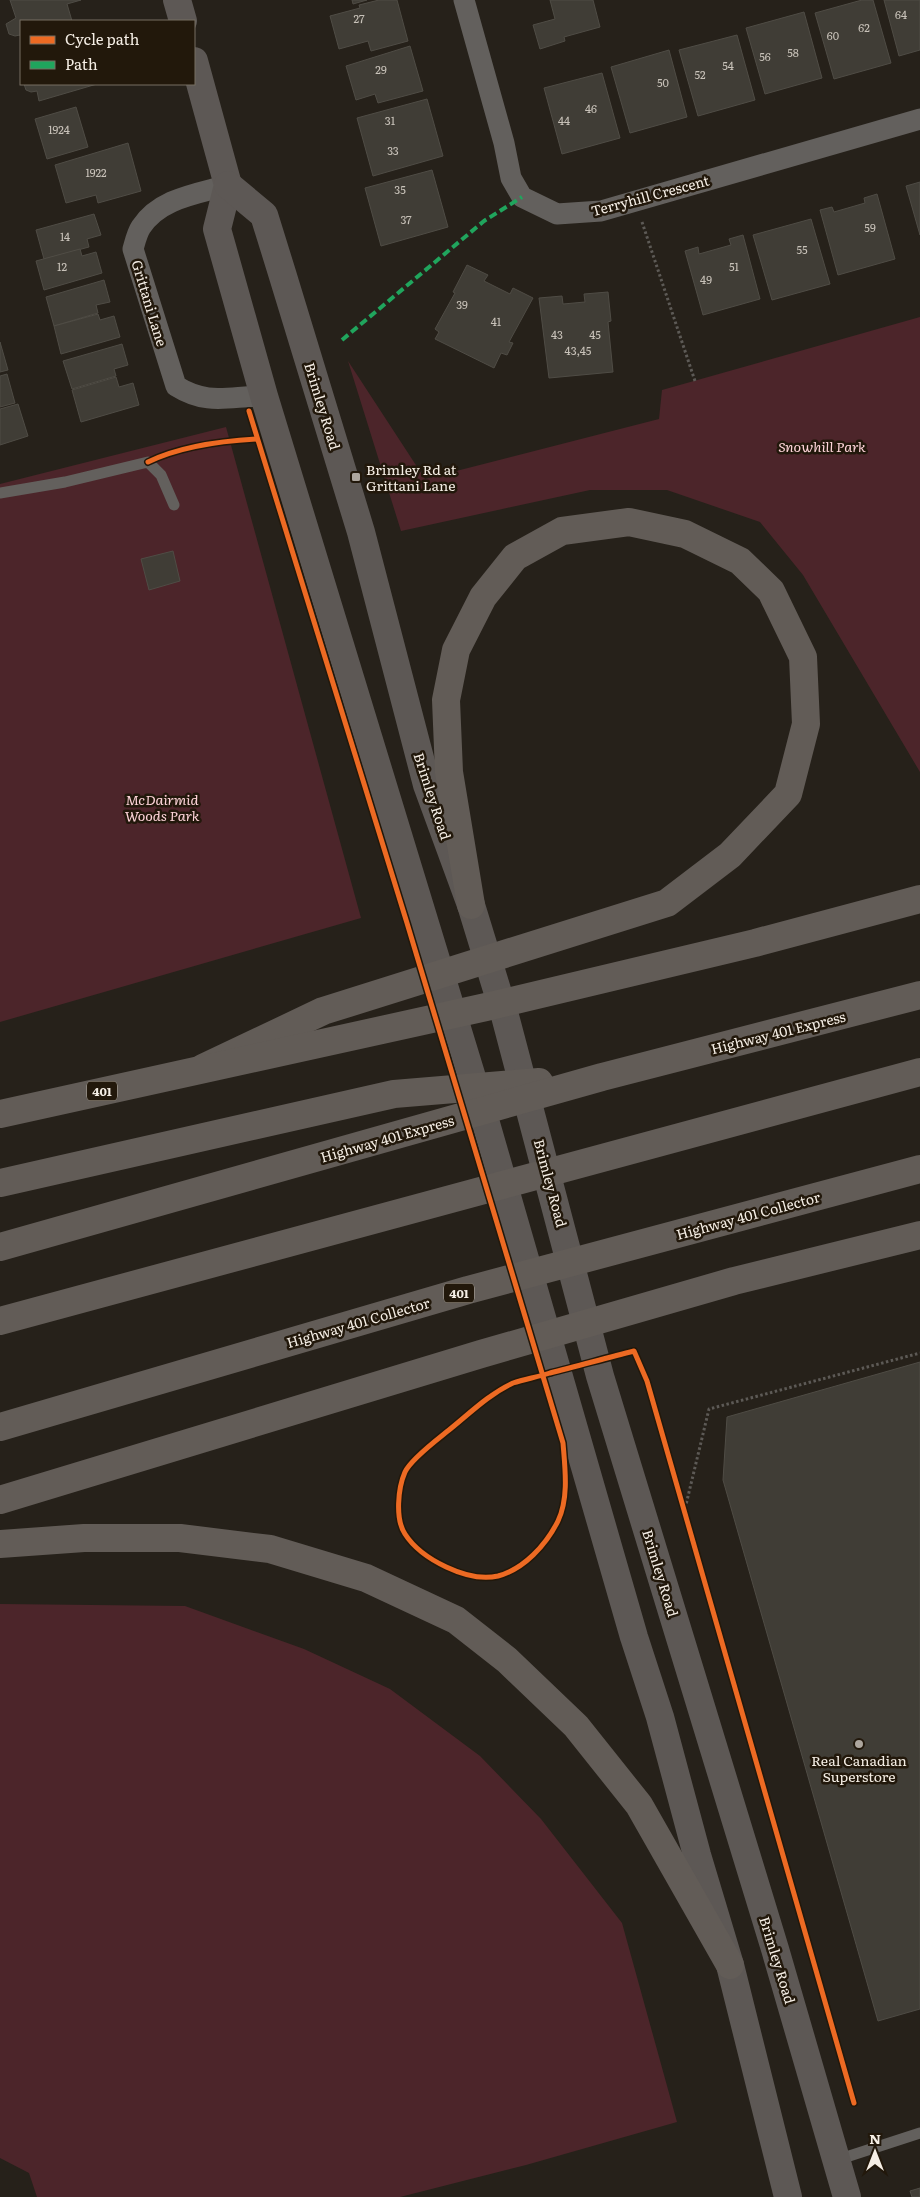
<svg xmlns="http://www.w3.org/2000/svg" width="920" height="2197" font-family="Literata,serif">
  <rect width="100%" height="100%" fill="#26211a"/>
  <!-- green -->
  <g fill="#4c252a">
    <polygon points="920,317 920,772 803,575 760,522 667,490 590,490 401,531 348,361 425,479 659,419 662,390"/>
    <polygon points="226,427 361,918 0,1022 0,484"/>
    <polygon points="0,1604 185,1606 304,1649 390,1689 480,1756 541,1819 622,1923 677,2122 526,2165 400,2197 37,2197 29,2173 0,2158"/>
  </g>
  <!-- building -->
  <g fill="#403d36" stroke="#4f4c45">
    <polygon points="10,0 81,0 67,4 72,21 21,21 21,37 20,35 15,36 9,34 6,24 16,18"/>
    <polygon points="352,0 367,0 353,4"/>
    <polygon points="379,0 397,0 408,41 371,51 368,41 339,49 330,16 360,8 359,5"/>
    <polygon points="550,0 593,0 600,27 564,37 565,41 540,49 533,25 555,19"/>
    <polygon points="862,0 873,0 891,63 834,79 815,13"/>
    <polygon points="884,0 920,0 920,50 899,56"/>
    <polygon points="804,12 822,78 765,94 746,28"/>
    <polygon points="737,35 755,100 698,116 679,50"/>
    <polygon points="410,46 423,91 378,103 375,94 356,100 346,66"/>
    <polygon points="669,50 687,117 630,133 611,67"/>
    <polygon points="602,73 620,138 562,154 544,88"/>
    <polygon points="24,84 97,84 39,101 37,91 31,92 26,90"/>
    <polygon points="427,99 443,156 373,176 357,118"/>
    <polygon points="76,107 88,147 47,159 35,119"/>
    <polygon points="128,143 141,191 98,203 96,195 66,203 55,165"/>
    <polygon points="432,170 448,227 381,246 365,188"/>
    <polygon points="920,182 920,235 906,186"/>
    <polygon points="877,194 895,259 838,275 820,210 832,207 834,212 865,203 864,198"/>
    <polygon points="94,214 101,235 87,239 89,247 44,259 36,230"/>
    <polygon points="811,219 830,284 772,300 753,235"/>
    <polygon points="743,235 760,299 703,315 685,251 698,247 699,254 731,245 729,239"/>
    <polygon points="80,249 82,256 96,252 102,273 44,290 36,261"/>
    <polygon points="467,265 488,275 484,281 510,294 513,288 533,298 509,342 513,343 507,355 501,353 494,368 435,339 439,332 435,329 455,293 453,292"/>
    <polygon points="104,280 110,302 96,305 98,313 54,326 46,297"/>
    <polygon points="608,292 611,321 608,322 613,372 549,378 539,298 562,296 563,304 585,302 584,294"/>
    <polygon points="98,314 100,320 114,316 120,337 61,354 54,326"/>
    <polygon points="0,342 8,370 0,372"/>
    <polygon points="122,344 128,365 114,369 116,376 72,389 63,361"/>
    <polygon points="7,374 15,403 0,407 0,376"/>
    <polygon points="116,377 119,387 133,383 139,405 81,422 72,390"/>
    <polygon points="18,404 28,436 0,445 0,409"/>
    <polygon points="173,551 180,581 149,590 141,559"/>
    <polygon points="920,1362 920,2009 878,2021 723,1480 727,1417"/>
    <polygon points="920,2188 920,2197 912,2197 910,2191"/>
  </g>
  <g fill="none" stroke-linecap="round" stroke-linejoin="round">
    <!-- path -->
    <g stroke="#5d5a56" stroke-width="3" stroke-dasharray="2.5 2.5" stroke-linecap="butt">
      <polyline points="642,222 695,381"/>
      <polyline points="684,1513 709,1409 920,1353"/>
    </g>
    <!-- lane -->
    <g stroke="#63605d" stroke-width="11">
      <polyline points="0,493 65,482 148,462 161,475 174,505"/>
      <polyline points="837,2160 920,2133"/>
    </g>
    <!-- street -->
    <g stroke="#63605d" stroke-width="21">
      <polyline points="464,0 504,143 511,178 522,197 557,214 601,211 920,119"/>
      <path d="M228 185C197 194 160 198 141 227 137 233 135 242 133 249L176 386C208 406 229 396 264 396"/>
    </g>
    <!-- secondary -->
    <g stroke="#5d5855" stroke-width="28">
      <polyline points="177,0 183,21"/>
      <polyline points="194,61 228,185 217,229 264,396 485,1120 634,1637 660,1717 697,1855 730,1965 788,2197"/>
      <polyline points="228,185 264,215 282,273 361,532 427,785 471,905 505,1016 600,1376 775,1949 847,2197"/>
    </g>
    <!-- highway -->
    <g stroke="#625c57" stroke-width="28">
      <polyline points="203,1068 323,1011 667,903 730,855 788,794 806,724 803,657 771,591 740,561 685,534 629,522 562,531 515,557 483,597 456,650 446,700 449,772 471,905"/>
      <polyline points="0,1114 486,1007 755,943 920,899"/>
      <polyline points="0,1183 394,1094 539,1082"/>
      <polyline points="0,1247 602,1077 920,995"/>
      <polyline points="0,1321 920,1072"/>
      <polyline points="0,1427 468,1290 920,1169"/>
      <polyline points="0,1500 481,1354 734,1281 920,1235"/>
      <polyline points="0,1544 84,1538 180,1538 270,1549 366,1578 456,1620 507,1660 576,1726 639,1805 730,1965"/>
    </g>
    <!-- quiet -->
    <polyline stroke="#20a55d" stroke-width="4" stroke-dasharray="8 4" stroke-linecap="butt" points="342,340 484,221 522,197"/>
    <!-- cycleway casing -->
    <g stroke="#22180b" stroke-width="8">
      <g id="cycleway">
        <path d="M249 411 407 923 563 1443C565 1468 569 1498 558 1521 546 1545 524 1569 498 1576 468 1583 421 1559 405 1534 395 1519 398 1488 405 1472 411 1459 438 1439 449 1430 469 1414 489 1394 513 1383 525 1379 538 1377 550 1373 578 1366 606 1358 634 1351L647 1381 854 2103"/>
        <path d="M148 462C181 446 220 441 257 439"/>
      </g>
    </g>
    <!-- cycleway -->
    <use href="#cycleway" stroke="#ed6a23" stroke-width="5"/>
  </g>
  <!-- markers -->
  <g fill="#ada69e" stroke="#22180b" stroke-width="2">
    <rect x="351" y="472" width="10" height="10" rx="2.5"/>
    <circle cx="859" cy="1744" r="5"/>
  </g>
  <g text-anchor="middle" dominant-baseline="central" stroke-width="5" stroke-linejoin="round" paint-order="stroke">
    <!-- number labels -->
    <g font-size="11" fill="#c8c2b9">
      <text x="901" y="14">64</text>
      <text x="359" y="18">27</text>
      <text x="864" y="27">62</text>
      <text x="833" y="35">60</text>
      <text x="793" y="52">58</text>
      <text x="765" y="56">56</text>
      <text x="728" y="65">54</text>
      <text x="381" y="69">29</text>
      <text x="700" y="74">52</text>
      <text x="663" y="82">50</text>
      <text x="591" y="108">46</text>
      <text x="390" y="120">31</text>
      <text x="564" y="120">44</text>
      <text x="59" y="129">1924</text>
      <text x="393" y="150">33</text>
      <text x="96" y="172">1922</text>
      <text x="400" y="189">35</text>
      <text x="406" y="219">37</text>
      <text x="870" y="227">59</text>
      <text x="65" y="236">14</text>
      <text x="802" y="249">55</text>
      <text x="62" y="266">12</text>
      <text x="734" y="266">51</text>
      <text x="706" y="279">49</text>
      <text x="462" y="304">39</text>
      <text x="496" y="321">41</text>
      <text x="557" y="334">43</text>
      <text x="595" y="334">45</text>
      <text x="578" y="350">43,45</text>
    </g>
    <!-- shield labels -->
    <g fill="#22180b" stroke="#b6aea4" stroke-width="1">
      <rect x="87" y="1081.5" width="30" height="19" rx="4"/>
      <rect x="444" y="1283.5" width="30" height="19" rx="4"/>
    </g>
    <g font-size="12" font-weight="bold" fill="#f5eee5">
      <text x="102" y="1091">401</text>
      <text x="459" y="1293">401</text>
    </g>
    <!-- street labels -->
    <g font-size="14" fill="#f5eee5" stroke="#22180b">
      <text transform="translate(650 195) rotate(-15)">Terryhill Crescent</text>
      <text transform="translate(150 303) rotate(73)">Grittani Lane</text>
      <text transform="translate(323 406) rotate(73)">Brimley Road</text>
      <text transform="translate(433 796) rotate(72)">Brimley Road</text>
      <text transform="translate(778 1032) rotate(-14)">Highway 401 Express</text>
      <text transform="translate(387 1138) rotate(-16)">Highway 401 Express</text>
      <text transform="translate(551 1183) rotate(75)">Brimley Road</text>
      <text transform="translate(748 1215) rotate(-15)">Highway 401 Collector</text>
      <text transform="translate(358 1322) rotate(-16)">Highway 401 Collector</text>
      <text transform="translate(661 1573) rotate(73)">Brimley Road</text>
      <text transform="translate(778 1960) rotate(73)">Brimley Road</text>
    </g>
    <!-- park labels -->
    <g font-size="14" font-style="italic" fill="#fed4d9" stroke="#22180b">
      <text x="822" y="446">Snowhill Park</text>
      <text x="162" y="799">McDairmid<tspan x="162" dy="16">Woods Park</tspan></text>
    </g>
    <!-- poi labels -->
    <g font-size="14" fill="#f5eee5" stroke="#22180b" text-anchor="start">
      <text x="366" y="469">Brimley Rd at<tspan x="366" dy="16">Grittani Lane</tspan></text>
      <text x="859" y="1760" text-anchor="middle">Real Canadian<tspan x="859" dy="16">Superstore</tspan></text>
    </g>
  </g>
  <!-- legend -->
  <rect x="20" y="20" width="175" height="65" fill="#22180b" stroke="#766e62"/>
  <rect x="30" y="36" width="25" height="8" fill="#ed6a23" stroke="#766e62"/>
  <text x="65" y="45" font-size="15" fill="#f5eee5">Cycle path</text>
  <rect x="30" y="61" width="25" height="8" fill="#20a55d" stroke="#766e62"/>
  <text x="65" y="70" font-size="15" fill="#f5eee5">Path</text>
  <!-- north arrow -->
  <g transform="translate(875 2152)" stroke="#22180b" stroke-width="4" paint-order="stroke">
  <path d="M0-4L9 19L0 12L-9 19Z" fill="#f5eee5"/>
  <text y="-8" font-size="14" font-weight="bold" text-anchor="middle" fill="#f5eee5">N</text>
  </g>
</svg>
